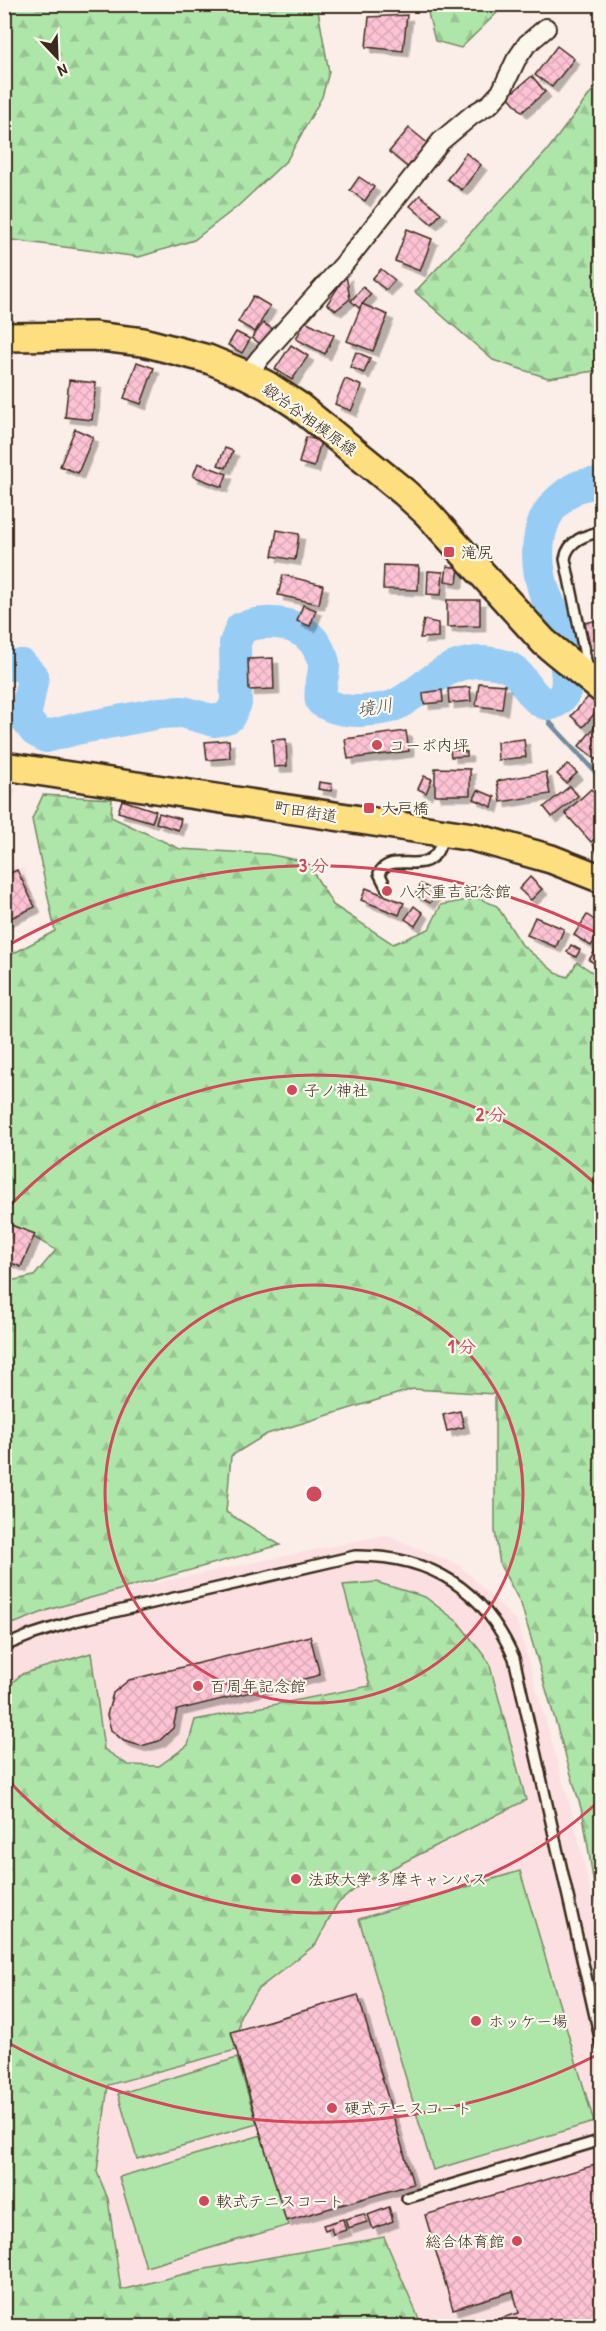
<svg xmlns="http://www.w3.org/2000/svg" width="606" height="2331" font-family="'Patrick Hand','Klee One',sans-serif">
  <defs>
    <pattern id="forest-firs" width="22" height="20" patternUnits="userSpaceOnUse" patternTransform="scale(1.5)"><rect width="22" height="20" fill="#aee6aa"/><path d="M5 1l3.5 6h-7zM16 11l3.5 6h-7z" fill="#97c592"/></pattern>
    <pattern id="building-cross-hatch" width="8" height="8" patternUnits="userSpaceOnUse" patternTransform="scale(1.5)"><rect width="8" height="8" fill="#fdc3d4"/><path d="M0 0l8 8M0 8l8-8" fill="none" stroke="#daa8b6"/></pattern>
    <filter id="shadow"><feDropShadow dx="5.5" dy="5.5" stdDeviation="0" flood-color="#0004"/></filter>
  </defs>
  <rect width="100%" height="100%" fill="#fbede7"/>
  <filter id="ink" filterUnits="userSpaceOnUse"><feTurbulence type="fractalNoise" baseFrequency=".0167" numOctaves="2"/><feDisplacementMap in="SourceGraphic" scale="12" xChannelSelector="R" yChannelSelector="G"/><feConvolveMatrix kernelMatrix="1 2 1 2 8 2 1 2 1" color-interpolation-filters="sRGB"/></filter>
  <g filter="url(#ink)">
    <!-- built -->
    <g fill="#fce0e1">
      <polygon points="5,866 24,869 37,908 5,923"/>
      <polygon points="385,1535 459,1565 517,1622 574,1819 601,1940 601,2326 5,2326 4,1615"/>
    </g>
    <!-- green -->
    <g fill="#aee6aa" stroke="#748864" stroke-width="1.5">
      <polygon points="520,1871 594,2122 433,2170 359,1919"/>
      <polygon points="237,2058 257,2124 137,2159 118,2094"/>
      <polygon points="262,2135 289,2225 146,2267 119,2177"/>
    </g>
    <!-- forest -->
    <g fill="url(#forest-firs)" stroke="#748864" stroke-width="1.5">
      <polygon points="5,4 317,5 329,72 322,97 287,160 237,207 194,240 139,257 5,239"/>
      <polygon points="426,5 426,4 505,5 461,48 435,41"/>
      <polygon points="599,82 602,83 601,370 548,378 493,360 415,292 546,152"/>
      <polygon points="43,795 112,799 111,817 180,849 267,854 307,862 333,905 393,944 429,929 441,905 478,898 497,906 522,945 556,973 568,977 577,962 601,978 601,1930 583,1815 521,1604 500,1565 495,1531 495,1394 413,1389 267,1434 231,1456 226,1512 280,1545 51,1609 5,1627 4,1282 34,1276 56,1250 4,1220 5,958 55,931 32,819"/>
      <polygon points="376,1582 425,1597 458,1622 489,1662 526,1800 361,1884 337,1904 316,1944 257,1990 240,2016 236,2050 108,2085 97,2172 108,2199 121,2290 200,2270 384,2237 422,2326 5,2326 5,1689 22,1674 91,1653 104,1749 128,1765 159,1766 188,1745 195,1720 370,1686 343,1585"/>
    </g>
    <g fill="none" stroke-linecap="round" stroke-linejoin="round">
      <!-- stream -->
      <polyline stroke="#728c9f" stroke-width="5" points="546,704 550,723 602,779"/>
      <!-- river -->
      <path stroke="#97cdf5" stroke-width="32" d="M4 665H22L33 677 25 718 35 731 46 737 76 729 160 713 183 712 215 721 229 717 236 703 235 643 241 628C268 618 305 621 319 650 320 654 324 659 324 663 325 676 318 687 321 701 334 709 345 711 360 711 372 710 388 710 399 703 423 690 441 667 469 663 483 661 501 662 513 670 527 680 542 723 563 695 568 688 567 677 566 669 565 657 565 644 562 633 557 618 549 605 544 591 535 562 534 523 558 501 572 488 581 482 602 484"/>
    </g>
    <!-- building -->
    <g fill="url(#building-cross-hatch)" stroke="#3b2a1e" stroke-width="1.5" filter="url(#shadow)">
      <polygon points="407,15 403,51 366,47 369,17"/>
      <polygon points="557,46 574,59 552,87 535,75"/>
      <polygon points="532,76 545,92 522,112 508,96"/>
      <polygon points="409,128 430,145 410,169 389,152"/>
      <polygon points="466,153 481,165 462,190 447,179"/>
      <polygon points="359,177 374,187 365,201 350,190"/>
      <polygon points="420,195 441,213 432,224 410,206"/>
      <polygon points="407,229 432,239 420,271 395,261"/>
      <polygon points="381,269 395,280 386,290 372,279"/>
      <polygon points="346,275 350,299 336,310 327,304"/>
      <polygon points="363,287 371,294 359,308 351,301"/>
      <polygon points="253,296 270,306 255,332 238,322"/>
      <polygon points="362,304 388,315 373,351 347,341"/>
      <polygon points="305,321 334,335 325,354 296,339"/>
      <polygon points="263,323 273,329 262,345 252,338"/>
      <polygon points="236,332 250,339 242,353 228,345"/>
      <polygon points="291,345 308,356 292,380 275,369"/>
      <polygon points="356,352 370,358 364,373 350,367"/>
      <polygon points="137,362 154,368 141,404 124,398"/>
      <polygon points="345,379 362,386 351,411 335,404"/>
      <polygon points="69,380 96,383 92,420 65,417"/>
      <polygon points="75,429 93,437 78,473 60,466"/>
      <polygon points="306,437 321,441 314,467 299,463"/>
      <polygon points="225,448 233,451 226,468 218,465"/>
      <polygon points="198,463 227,474 222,487 193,476"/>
      <polygon points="277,530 299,534 295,560 272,556"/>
      <polygon points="384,565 419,566 418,590 383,589"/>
      <polygon points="447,566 459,568 457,583 445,581"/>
      <polygon points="428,571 443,572 441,595 427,594"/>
      <polygon points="283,575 323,585 319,604 278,595"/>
      <polygon points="447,600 480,600 480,626 447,627"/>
      <polygon points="303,605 316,610 310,626 297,621"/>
      <polygon points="602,619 602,648 591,650 585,623"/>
      <polygon points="424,620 438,623 438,637 420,638"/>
      <polygon points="273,658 274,689 249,690 248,659"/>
      <polygon points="479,683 505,685 502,709 476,706"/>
      <polygon points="470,687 471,701 449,703 448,689"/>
      <polygon points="442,690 443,702 424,704 423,693"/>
      <polygon points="589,696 601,706 583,727 571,716"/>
      <polygon points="598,723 602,726 602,764 579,746"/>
      <polygon points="406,731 409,751 348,759 345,739"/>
      <polygon points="286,739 287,766 274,767 272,740"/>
      <polygon points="524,739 526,757 498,760 497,742"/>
      <polygon points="229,740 230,758 207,760 205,742"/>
      <polygon points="450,749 467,752 467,756 451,757"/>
      <polygon points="568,764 577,773 566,783 557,774"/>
      <polygon points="435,768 470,769 470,795 435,795"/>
      <polygon points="546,772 550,794 501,802 497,781"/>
      <polygon points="424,776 432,779 426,793 418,789"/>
      <polygon points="319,782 332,784 331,791 318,789"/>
      <polygon points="4,785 8,785 4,811"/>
      <polygon points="570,786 578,796 552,817 544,807"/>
      <polygon points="591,789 602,800 602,832 591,842 565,813"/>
      <polygon points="478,790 495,797 492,807 474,799"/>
      <polygon points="122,800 156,811 152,822 118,812"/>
      <polygon points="159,813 181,819 178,830 156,823"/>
      <polygon points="602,841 602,857 599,858 593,844"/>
      <polygon points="17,870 35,907 4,921 4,876"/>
      <polygon points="530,877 542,889 531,900 519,889"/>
      <polygon points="421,884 436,892 430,903 415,895"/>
      <polygon points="366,888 404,903 399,915 361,900"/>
      <polygon points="414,906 423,913 415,926 405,919"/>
      <polygon points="587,915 602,925 602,930 591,946 574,935"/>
      <polygon points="535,917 564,929 556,947 527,935"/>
      <polygon points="602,940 602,968 589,960"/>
      <polygon points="571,945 580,950 576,957 567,952"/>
      <polygon points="8,1224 35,1234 21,1267 4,1260 4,1232"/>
      <polygon points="460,1411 464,1427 447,1431 443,1415"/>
      <polygon points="310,1636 320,1675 177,1710 173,1728 159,1741 141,1746 124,1741 111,1730 107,1715 113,1693 129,1680"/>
      <polygon points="358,1995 413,2184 286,2221 231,2032"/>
      <polygon points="602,2163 602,2267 596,2268 602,2286 602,2326 473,2326 519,2313 513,2291 453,2309 425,2215"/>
      <polygon points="389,2207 393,2221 373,2229 368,2215"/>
      <polygon points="364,2214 367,2222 348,2228 345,2219"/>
      <polygon points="343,2219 346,2230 333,2234 331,2228 325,2230 323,2225"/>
    </g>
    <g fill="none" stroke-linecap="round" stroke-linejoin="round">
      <!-- service casing -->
      <g stroke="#3b2a1e" stroke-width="14">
        <g id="service">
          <path d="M588 670 565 559C568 540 586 535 602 531"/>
          <path d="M386 887 379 873C392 851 422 875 437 852 440 847 442 840 444 834"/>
          <path d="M4 1646 31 1635 75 1621 355 1556C430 1555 484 1589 514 1658L602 2047"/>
          <polyline points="407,2198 602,2140"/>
        </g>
      </g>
      <!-- minor casing -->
      <g stroke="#3b2a1e" stroke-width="22">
        <polyline id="minor" points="247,375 260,358 344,264 441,141 472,115 490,104 501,92 516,60 527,44 546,28"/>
      </g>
      <!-- primary casing -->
      <g stroke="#3b2a1e" stroke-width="32">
        <g id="primary">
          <polyline points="4,337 93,336 143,342 208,359 247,375 268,386 297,405 404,492 427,513 544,642 602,689"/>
          <polyline points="4,766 473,837 551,859 602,879"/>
        </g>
      </g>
      <!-- service -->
      <use href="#service" stroke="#fbf7ec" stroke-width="9"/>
      <!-- minor -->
      <use href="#minor" stroke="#fbf7ec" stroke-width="18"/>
      <!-- primary -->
      <use href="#primary" stroke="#fedf80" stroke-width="27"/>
    </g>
  </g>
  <!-- distance rings -->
  <g fill="none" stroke="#d1495b" stroke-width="3">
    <circle cx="314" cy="1494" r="209"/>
    <path d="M600 1800A419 419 0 0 1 5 1777M5 1211A419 419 0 0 1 600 1188"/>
    <path d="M599 2054A628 628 0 0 1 5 2041M5 947A628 628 0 0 1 599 934"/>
  </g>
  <!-- markers -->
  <g fill="#d1495b" stroke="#fbf7ec" stroke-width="2">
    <rect x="443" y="546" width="12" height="12" rx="3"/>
    <circle cx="377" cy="745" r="6"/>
    <rect x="363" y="802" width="12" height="12" rx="3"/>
    <circle cx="387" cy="891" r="6"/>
    <circle cx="292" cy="1090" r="6"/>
    <circle cx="198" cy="1686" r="6"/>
    <circle cx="296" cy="1879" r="6"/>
    <circle cx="476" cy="2021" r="6"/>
    <circle cx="332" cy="2108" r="6"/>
    <circle cx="204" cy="2201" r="6"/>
    <circle cx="517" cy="2241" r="6"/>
  </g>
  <g text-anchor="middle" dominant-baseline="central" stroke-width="4.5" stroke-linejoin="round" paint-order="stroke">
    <!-- street labels -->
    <g font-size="16" fill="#3b2a1e" stroke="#fbf7ec">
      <text transform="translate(310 419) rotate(36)">鍛冶谷相模原線</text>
      <text transform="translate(306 811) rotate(9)">町田街道</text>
    </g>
    <!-- poi labels -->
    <g font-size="16" fill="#3b2a1e" stroke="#fbf7ec" text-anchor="start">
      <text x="461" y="552">滝尻</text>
      <text x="389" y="745">コーポ内坪</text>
      <text x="381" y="808">大戸橋</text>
      <text x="399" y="891">八木重吉記念館</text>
      <text x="304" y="1090">子ノ神社</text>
      <text x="210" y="1686">百周年記念館</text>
      <text x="308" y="1879">法政大学 多摩キャンパス</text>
      <text x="488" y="2021">ホッケー場</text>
      <text x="344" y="2108">硬式テニスコート</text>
      <text x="216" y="2201">軟式テニスコート</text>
      <text x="505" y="2241" text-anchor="end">総合体育館</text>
    </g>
    <!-- water labels -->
    <g font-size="18" font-style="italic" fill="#525354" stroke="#fbf7ec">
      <text transform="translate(375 707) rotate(-9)">境川</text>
    </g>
  </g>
  <circle cx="314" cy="1494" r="9" fill="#d1495b" stroke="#fbf7ec" stroke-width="3"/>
  <g font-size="18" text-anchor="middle" font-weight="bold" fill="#d1495b" stroke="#fbf7ec" stroke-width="4.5" stroke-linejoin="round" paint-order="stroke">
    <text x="314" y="872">3 分</text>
    <text x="491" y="1121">2 分</text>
    <text x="462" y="1353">1 分</text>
  </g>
  <!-- margin -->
  <rect width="606" height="2331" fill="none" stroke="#fbf7ec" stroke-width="24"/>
  <rect x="12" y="12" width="582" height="2307" fill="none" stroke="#3b2a1e" stroke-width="2" filter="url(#ink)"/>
  <!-- north arrow -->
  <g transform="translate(57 57) rotate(157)" stroke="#fbf7ec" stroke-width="4.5" paint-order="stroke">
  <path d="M0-4.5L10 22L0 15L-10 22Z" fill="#3b2a1e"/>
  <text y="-9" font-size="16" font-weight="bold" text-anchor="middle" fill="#3b2a1e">N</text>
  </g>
</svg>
